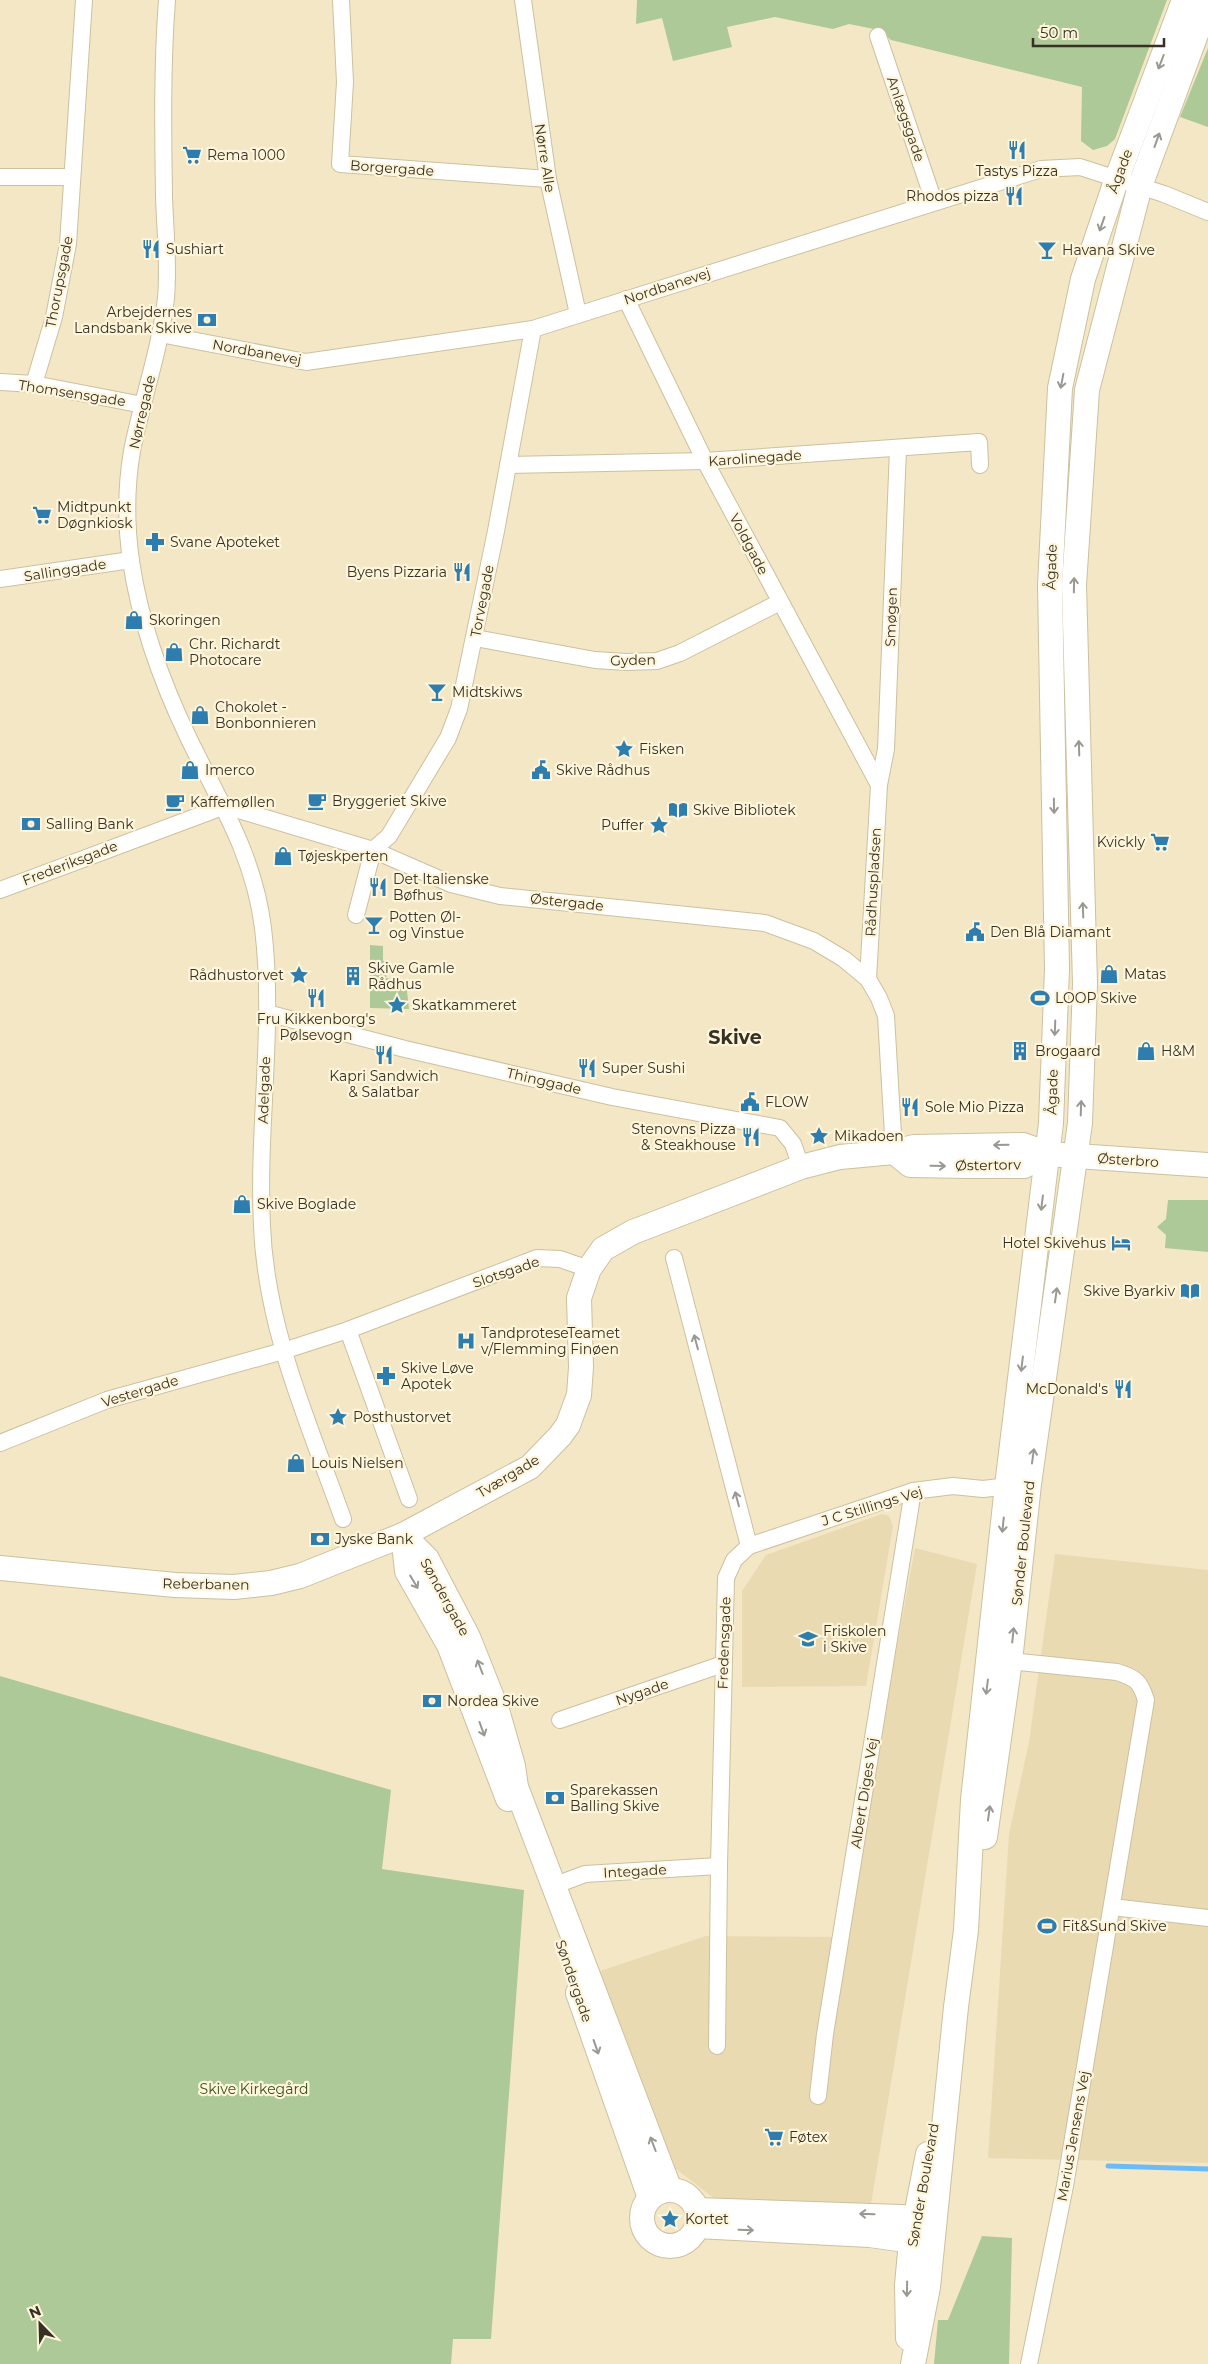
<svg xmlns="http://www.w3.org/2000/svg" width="1208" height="2364" font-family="Montserrat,sans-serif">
  <rect width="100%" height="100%" fill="#f4e7c6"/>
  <!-- built -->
  <g fill="#e9dab2">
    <polygon points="882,1514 889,1516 893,1526 866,1686 742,1687 742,1591 766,1555"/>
    <polygon points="915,1548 977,1564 871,2204 715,2199 676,2169 600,1971 706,1936 844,1937"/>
    <polygon points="1055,1554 1208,1570 1208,2163 988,2158 1009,1834 1029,1742"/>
  </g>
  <!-- green -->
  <g fill="#adc997">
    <polygon points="637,0 1167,0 1115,139 1107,146 1093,150 1081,141 1082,87 891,40 879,30 849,24 833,29 775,17 727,27 732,47 673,61 662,18 636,24"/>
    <polygon points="1208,48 1208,127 1180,117"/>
    <polygon points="370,945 383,946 383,961 389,962 386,978 406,982 409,1009 370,1008"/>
    <polygon points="1168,1200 1208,1200 1208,1252 1165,1248 1166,1235 1157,1227 1166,1219"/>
    <polygon points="0,1676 391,1790 382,1869 524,1890 491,2339 453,2339 451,2364 0,2364"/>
    <polygon points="982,2236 1012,2238 1009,2364 934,2364 938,2320 948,2320"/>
  </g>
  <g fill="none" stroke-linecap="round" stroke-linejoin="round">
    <!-- stream -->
    <polyline stroke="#6dbbf6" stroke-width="5" points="1108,2166 1208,2169"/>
    <!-- street casing -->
    <g stroke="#ccc09f" stroke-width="18">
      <g id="street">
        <path d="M167 0C162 65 163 131 164 196 165 230 169 264 166 298 160 350 142 400 132 451 126 486 126 525 131 561 140 622 162 683 189 739 220 803 254 855 263 928 275 1027 257 1127 262 1226 266 1329 309 1424 343 1519"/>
        <polyline points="341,0 345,82 340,164 548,179"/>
        <polyline points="523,0 548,179 578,314"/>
        <polyline points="878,36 934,202"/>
        <polyline points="0,177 72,177"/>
        <polyline points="626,299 705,461 879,785"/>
        <polyline points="160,334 306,362 533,329 1041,169 1080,167 1164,194 1208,212"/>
        <polyline points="0,382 34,384 143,405"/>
        <polyline points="34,384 54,317 68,244 84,0"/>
        <polyline points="508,465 705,461 979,442 980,465"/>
        <polyline points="0,579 131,560"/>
        <polyline points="475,638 595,660 626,662 657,661 680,653 780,602"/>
        <polyline points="225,806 373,850 451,884 500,896 765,923 814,941 844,959 868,979 879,998 886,1016 894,1152"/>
        <polyline points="373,850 389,836 448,738 459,709 496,531 533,329"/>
        <polyline points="0,890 225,806"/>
        <polyline points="356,915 373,850"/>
        <polyline points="868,979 879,785 886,749 898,449"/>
        <polyline points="267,1013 405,1049 612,1097 780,1128 793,1144 801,1167"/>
        <polyline points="674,1258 749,1546"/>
        <polyline points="348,1330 409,1499"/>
        <polyline points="0,1443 107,1400 283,1351 348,1330 537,1258 560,1259 589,1269"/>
        <path d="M1000 1660 1117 1672C1136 1678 1140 1681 1146 1700L1065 2186 1029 2364"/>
        <polyline points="560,1720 723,1664"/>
        <polyline points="553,1886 585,1874 719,1866"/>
        <polyline points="1112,1907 1208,1918"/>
        <polyline points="717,2046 719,1866 726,1578 734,1560 749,1546 913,1491 953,1486 983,1489 1017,1485"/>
        <polyline points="818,2096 825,2034 913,1491"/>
      </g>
    </g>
    <!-- secondary casing -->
    <g stroke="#ccc09f" stroke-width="26">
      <g id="secondary">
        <polyline points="894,1152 910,1165 969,1166 1024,1166 1048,1154"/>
        <polyline points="403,1535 427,1559 468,1637 497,1710 513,1766 516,1787 670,2190"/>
        <polyline points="403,1535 407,1571 449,1645 508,1799"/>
        <polyline points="0,1568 175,1585 234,1587 271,1583 300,1576 403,1535 530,1467 560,1436 568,1425 579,1395 581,1367 579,1298 589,1269 603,1249 633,1232 801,1167 840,1157 894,1152 914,1147 1023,1145 1048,1154 1208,1165"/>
        <polyline points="985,1837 1010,1661 1029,1484 1080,1123 1085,984 1074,585 1087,390 1140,186 1208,2"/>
        <polyline points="578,1993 650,2198"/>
        <circle cx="670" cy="2218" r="28"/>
        <polyline points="697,2210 930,2218"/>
        <polyline points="697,2226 870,2235 926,2243"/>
        <polyline points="908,2338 907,2285 911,2241 928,2154"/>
        <polyline points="913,2364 928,2287 956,2007 966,1930 973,1800 1007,1486 1051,1123 1057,969 1050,585 1060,388 1083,279 1117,178 1184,0"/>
      </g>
    </g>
    <!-- street -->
    <use href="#street" stroke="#fff" stroke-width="16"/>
    <!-- secondary -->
    <use href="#secondary" stroke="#fff" stroke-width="24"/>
  </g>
  <!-- one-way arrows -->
  <defs><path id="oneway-shaft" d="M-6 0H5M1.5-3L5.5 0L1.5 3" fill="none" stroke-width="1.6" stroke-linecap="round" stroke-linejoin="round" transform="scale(1.25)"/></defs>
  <g stroke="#9a9892">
    <use href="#oneway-shaft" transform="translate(1161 62) rotate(111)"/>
    <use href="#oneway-shaft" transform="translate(1157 140) rotate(-70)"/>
    <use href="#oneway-shaft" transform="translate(1102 224) rotate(109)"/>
    <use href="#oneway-shaft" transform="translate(1062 381) rotate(101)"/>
    <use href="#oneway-shaft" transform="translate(1074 585) rotate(-89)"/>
    <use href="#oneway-shaft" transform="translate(1079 748) rotate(-92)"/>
    <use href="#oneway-shaft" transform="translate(1054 806) rotate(89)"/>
    <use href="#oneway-shaft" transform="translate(1083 910) rotate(-92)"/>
    <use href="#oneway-shaft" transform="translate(1055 1028) rotate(92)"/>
    <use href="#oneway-shaft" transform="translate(1081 1108) rotate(-88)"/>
    <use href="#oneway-shaft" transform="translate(1001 1145) rotate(179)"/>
    <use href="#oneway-shaft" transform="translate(938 1166) rotate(1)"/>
    <use href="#oneway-shaft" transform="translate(1042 1203) rotate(97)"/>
    <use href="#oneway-shaft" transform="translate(1056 1295) rotate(-82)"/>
    <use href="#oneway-shaft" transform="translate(696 1342) rotate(-105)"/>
    <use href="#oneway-shaft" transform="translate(1022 1364) rotate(97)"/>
    <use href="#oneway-shaft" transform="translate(1033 1456) rotate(-82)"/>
    <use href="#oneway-shaft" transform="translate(737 1499) rotate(-105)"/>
    <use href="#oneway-shaft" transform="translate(1003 1525) rotate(96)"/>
    <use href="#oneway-shaft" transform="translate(414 1582) rotate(59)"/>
    <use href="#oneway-shaft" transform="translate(1013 1635) rotate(-84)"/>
    <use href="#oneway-shaft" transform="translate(480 1667) rotate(-111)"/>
    <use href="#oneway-shaft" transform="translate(987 1687) rotate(97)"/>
    <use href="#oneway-shaft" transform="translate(482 1729) rotate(70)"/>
    <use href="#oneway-shaft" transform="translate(989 1813) rotate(-82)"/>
    <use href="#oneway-shaft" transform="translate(596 2047) rotate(71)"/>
    <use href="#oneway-shaft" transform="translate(653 2144) rotate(-111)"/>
    <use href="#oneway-shaft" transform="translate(867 2214) rotate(-178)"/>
    <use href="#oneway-shaft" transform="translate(746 2230) rotate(2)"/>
    <use href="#oneway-shaft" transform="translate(907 2289) rotate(91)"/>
  </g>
  <!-- icons -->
  <defs>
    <g id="restaurant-bare" transform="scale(1.5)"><path d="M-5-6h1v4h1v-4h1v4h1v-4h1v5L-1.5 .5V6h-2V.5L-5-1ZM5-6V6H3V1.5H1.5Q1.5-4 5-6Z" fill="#2e7daf" stroke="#fff5da" stroke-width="2.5" paint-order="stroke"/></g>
    <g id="supermarket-bare" transform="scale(1.5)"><path d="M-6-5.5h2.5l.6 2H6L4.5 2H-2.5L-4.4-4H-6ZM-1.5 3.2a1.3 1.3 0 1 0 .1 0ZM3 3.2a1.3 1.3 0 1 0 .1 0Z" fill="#2e7daf" stroke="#fff5da" stroke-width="2.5" paint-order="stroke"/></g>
    <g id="bar-bare" transform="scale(1.5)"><path d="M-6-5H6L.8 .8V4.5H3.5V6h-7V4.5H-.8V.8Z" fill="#2e7daf" stroke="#fff5da" stroke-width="2.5" paint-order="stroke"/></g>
    <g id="bank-bare" transform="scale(1.5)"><path d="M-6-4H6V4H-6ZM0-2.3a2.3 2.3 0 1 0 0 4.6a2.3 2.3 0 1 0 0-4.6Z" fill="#2e7daf" stroke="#fff5da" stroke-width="2.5" paint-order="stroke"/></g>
    <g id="pharmacy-bare" transform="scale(1.5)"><path d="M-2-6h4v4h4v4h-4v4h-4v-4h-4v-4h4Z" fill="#2e7daf" stroke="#fff5da" stroke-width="2.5" paint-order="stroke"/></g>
    <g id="shop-bare" transform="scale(1.5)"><path d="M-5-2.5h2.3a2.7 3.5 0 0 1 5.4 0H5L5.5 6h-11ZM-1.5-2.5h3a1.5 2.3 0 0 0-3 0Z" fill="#2e7daf" stroke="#fff5da" stroke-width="2.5" paint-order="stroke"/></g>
    <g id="sight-bare" transform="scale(1.5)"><path d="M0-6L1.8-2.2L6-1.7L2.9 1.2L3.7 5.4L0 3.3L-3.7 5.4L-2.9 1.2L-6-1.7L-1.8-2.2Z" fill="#2e7daf" stroke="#fff5da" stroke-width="2.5" paint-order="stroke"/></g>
    <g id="civic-bare" transform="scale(1.5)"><path d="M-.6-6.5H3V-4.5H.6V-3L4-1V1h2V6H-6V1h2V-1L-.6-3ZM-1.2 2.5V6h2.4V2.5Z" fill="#2e7daf" stroke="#fff5da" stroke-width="2.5" paint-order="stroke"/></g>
    <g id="cafe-bare" transform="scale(1.5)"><path d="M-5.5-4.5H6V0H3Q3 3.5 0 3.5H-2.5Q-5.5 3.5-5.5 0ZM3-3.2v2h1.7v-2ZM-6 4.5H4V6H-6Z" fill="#2e7daf" stroke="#fff5da" stroke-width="2.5" paint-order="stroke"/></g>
    <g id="library-bare" transform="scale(1.5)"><path d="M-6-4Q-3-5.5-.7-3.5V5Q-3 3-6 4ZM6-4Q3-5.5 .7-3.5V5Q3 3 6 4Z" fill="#2e7daf" stroke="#fff5da" stroke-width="2.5" paint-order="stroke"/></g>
    <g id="building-bare" transform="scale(1.5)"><path d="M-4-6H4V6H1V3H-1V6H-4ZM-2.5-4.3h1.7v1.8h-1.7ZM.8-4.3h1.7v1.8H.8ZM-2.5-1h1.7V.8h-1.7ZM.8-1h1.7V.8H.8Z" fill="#2e7daf" stroke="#fff5da" stroke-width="2.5" paint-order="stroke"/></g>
    <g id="stadium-bare" transform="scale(1.5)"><path d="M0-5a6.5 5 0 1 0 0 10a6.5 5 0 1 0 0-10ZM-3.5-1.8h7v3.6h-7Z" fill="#2e7daf" stroke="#fff5da" stroke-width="2.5" paint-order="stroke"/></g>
    <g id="hotel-bare" transform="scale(1.5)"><path d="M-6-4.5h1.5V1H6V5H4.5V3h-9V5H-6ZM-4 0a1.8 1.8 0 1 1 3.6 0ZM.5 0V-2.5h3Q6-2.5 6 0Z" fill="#2e7daf" stroke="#fff5da" stroke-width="2.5" paint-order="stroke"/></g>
    <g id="hospital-bare" transform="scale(1.5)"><path d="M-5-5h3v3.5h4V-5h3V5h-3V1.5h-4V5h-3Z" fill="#2e7daf" stroke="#fff5da" stroke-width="2.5" paint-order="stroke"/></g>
    <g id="school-bare" transform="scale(1.5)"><path d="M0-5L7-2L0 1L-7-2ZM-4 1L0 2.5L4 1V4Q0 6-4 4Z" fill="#2e7daf" stroke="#fff5da" stroke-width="2.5" paint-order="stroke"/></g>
  </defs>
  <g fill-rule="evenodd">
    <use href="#restaurant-bare" x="1017" y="150"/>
    <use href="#supermarket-bare" x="192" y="155"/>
    <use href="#restaurant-bare" x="1014" y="196"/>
    <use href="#restaurant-bare" x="151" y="249"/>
    <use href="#bar-bare" x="1047" y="250"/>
    <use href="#bank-bare" x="207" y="320"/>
    <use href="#supermarket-bare" x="42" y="515"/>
    <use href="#pharmacy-bare" x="155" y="542"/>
    <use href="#restaurant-bare" x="462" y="572"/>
    <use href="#shop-bare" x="134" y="620"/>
    <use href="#shop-bare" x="174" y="652"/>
    <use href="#bar-bare" x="437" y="692"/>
    <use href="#shop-bare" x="200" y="715"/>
    <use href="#sight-bare" x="624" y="749"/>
    <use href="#shop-bare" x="190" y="770"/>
    <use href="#civic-bare" x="541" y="770"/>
    <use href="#cafe-bare" x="317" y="801"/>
    <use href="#cafe-bare" x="175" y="802"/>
    <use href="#library-bare" x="678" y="810"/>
    <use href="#bank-bare" x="31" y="824"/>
    <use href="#sight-bare" x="659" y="825"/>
    <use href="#supermarket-bare" x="1160" y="842"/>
    <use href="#shop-bare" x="283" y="856"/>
    <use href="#restaurant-bare" x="378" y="887"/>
    <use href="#bar-bare" x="374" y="925"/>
    <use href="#civic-bare" x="975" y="932"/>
    <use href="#shop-bare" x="1109" y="974"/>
    <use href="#sight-bare" x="299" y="975"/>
    <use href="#building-bare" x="353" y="976"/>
    <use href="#restaurant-bare" x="316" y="998"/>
    <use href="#stadium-bare" x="1040" y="998"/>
    <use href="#sight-bare" x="397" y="1005"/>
    <use href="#building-bare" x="1020" y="1051"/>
    <use href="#shop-bare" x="1146" y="1051"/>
    <use href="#restaurant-bare" x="384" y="1055"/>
    <use href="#restaurant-bare" x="587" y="1068"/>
    <use href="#civic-bare" x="750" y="1102"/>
    <use href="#restaurant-bare" x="910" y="1107"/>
    <use href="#sight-bare" x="819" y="1136"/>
    <use href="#restaurant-bare" x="751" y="1137"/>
    <use href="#shop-bare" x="242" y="1204"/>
    <use href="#hotel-bare" x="1121" y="1243"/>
    <use href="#library-bare" x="1190" y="1291"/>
    <use href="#hospital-bare" x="466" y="1341"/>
    <use href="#pharmacy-bare" x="386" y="1376"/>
    <use href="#restaurant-bare" x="1123" y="1389"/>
    <use href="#sight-bare" x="338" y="1417"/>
    <use href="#shop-bare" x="296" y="1463"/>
    <use href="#bank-bare" x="320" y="1539"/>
    <use href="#school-bare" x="808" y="1639"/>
    <use href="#bank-bare" x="432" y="1701"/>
    <use href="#bank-bare" x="555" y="1798"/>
    <use href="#stadium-bare" x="1047" y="1926"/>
    <use href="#supermarket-bare" x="774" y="2137"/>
    <use href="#sight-bare" x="670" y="2219"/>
  </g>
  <g text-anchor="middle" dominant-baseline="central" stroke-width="4.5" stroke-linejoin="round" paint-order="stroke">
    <!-- street labels -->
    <g font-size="14" fill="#363124" stroke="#fff5da">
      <text transform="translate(906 119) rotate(71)">Anlægsgade</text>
      <text transform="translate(545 158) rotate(81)">Nørre Alle</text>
      <text transform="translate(392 168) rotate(4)">Borgergade</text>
      <text transform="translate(1120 171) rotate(-70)">Ågade</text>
      <text transform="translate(59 282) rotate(-79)">Thorupsgade</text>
      <text transform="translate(667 286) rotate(-18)">Nordbanevej</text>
      <text transform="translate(257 352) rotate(10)">Nordbanevej</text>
      <text transform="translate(72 393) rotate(9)">Thomsensgade</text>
      <text transform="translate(142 412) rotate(-77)">Nørregade</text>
      <text transform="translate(755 458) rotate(-4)">Karolinegade</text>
      <text transform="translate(749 544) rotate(62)">Voldgade</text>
      <text transform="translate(1051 567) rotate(-88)">Ågade</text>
      <text transform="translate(65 570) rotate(-9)">Sallinggade</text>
      <text transform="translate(482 601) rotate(-79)">Torvegade</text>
      <text transform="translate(891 617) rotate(-88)">Smøgen</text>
      <text transform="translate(633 660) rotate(-1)">Gyden</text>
      <text transform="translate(70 863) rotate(-21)">Frederiksgade</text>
      <text transform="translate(873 882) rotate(-87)">Rådhuspladsen</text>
      <text transform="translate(567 902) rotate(6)">Østergade</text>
      <text transform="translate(544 1081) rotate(13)">Thinggade</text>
      <text transform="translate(264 1090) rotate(-88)">Adelgade</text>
      <text transform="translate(1052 1092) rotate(-88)">Ågade</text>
      <text transform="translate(1128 1160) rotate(4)">Østerbro</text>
      <text transform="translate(988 1165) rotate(-1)">Østertorv</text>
      <text transform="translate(506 1272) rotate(-19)">Slotsgade</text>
      <text transform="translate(140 1391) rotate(-17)">Vestergade</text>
      <text transform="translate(508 1476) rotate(-31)">Tværgade</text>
      <text transform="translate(872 1506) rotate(-17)">J C Stillings Vej</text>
      <text transform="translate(1023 1543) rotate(-84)">Sønder Boulevard</text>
      <text transform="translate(206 1584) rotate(1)">Reberbanen</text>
      <text transform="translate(445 1597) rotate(61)">Søndergade</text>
      <text transform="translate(724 1643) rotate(-88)">Fredensgade</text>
      <text transform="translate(642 1692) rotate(-19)">Nygade</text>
      <text transform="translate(864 1793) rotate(-81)">Albert Diges Vej</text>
      <text transform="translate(635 1871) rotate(-3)">Integade</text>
      <text transform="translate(574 1981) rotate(71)">Søndergade</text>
      <text transform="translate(1073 2136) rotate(-80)">Marius Jensens Vej</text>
      <text transform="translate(923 2185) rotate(-80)">Sønder Boulevard</text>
    </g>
    <!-- poi labels -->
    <g font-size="14" fill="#363124" stroke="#fff5da" text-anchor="start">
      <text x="207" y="155">Rema 1000</text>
      <text x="1017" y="171" text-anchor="middle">Tastys Pizza</text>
      <text x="999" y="196" text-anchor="end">Rhodos pizza</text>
      <text x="166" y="249">Sushiart</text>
      <text x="1062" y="250">Havana Skive</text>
      <text x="192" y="312" text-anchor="end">Arbejdernes<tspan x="192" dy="16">Landsbank Skive</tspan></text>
      <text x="57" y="507">Midtpunkt<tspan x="57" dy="16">Døgnkiosk</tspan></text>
      <text x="170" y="542">Svane Apoteket</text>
      <text x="447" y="572" text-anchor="end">Byens Pizzaria</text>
      <text x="149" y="620">Skoringen</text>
      <text x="189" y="644">Chr. Richardt<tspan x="189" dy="16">Photocare</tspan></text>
      <text x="452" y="692">Midtskiws</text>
      <text x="215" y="707">Chokolet -<tspan x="215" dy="16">Bonbonnieren</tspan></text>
      <text x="639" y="749">Fisken</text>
      <text x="205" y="770">Imerco</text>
      <text x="556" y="770">Skive Rådhus</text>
      <text x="332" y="801">Bryggeriet Skive</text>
      <text x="190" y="802">Kaffemøllen</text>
      <text x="693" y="810">Skive Bibliotek</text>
      <text x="46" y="824">Salling Bank</text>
      <text x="644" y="825" text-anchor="end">Puffer</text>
      <text x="1145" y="842" text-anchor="end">Kvickly</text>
      <text x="298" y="856">Tøjeskperten</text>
      <text x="393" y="879">Det Italienske<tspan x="393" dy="16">Bøfhus</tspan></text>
      <text x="389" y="917">Potten Øl-<tspan x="389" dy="16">og Vinstue</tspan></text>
      <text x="990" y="932">Den Blå Diamant</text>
      <text x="368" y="968">Skive Gamle<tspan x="368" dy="16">Rådhus</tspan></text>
      <text x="1124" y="974">Matas</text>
      <text x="284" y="975" text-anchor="end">Rådhustorvet</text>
      <text x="1055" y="998">LOOP Skive</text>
      <text x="412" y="1005">Skatkammeret</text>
      <text x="316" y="1019" text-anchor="middle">Fru Kikkenborg's<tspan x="316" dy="16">Pølsevogn</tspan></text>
      <text x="1035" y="1051">Brogaard</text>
      <text x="1161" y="1051">H&amp;M</text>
      <text x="602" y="1068">Super Sushi</text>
      <text x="384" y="1076" text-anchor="middle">Kapri Sandwich<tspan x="384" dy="16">&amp; Salatbar</tspan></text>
      <text x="765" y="1102">FLOW</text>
      <text x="925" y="1107">Sole Mio Pizza</text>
      <text x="736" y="1129" text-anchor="end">Stenovns Pizza<tspan x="736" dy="16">&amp; Steakhouse</tspan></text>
      <text x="834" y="1136">Mikadoen</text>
      <text x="257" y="1204">Skive Boglade</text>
      <text x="1106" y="1243" text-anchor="end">Hotel Skivehus</text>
      <text x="1175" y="1291" text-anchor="end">Skive Byarkiv</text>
      <text x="481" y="1333">TandproteseTeamet<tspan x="481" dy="16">v/Flemming Finøen</tspan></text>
      <text x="401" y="1368">Skive Løve<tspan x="401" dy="16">Apotek</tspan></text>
      <text x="1108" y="1389" text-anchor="end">McDonald's</text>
      <text x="353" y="1417">Posthustorvet</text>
      <text x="311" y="1463">Louis Nielsen</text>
      <text x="335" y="1539">Jyske Bank</text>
      <text x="823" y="1631">Friskolen<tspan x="823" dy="16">i Skive</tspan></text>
      <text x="447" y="1701">Nordea Skive</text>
      <text x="570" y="1790">Sparekassen<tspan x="570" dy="16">Balling Skive</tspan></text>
      <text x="1062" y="1926">Fit&amp;Sund Skive</text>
      <text x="789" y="2137">Føtex</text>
      <text x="685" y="2219">Kortet</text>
    </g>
    <!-- park labels -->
    <g font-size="14" fill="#36521b" stroke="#fff5da">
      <text x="254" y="2089">Skive Kirkegård</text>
    </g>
    <!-- district labels -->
    <g font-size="19" font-weight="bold" fill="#363124" stroke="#fff5da">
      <text x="735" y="1037">Skive</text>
    </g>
  </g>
  <!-- north arrow -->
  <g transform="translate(40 2324) rotate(337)" stroke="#fff5da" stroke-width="4" paint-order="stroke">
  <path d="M0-4L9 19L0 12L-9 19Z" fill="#363124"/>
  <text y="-8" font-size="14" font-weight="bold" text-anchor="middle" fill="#363124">N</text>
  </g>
  <!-- scale -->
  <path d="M1033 38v8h131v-8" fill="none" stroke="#363124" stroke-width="2.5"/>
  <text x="1040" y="38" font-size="15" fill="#363124" stroke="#fff5da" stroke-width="4" paint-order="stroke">50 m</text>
</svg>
